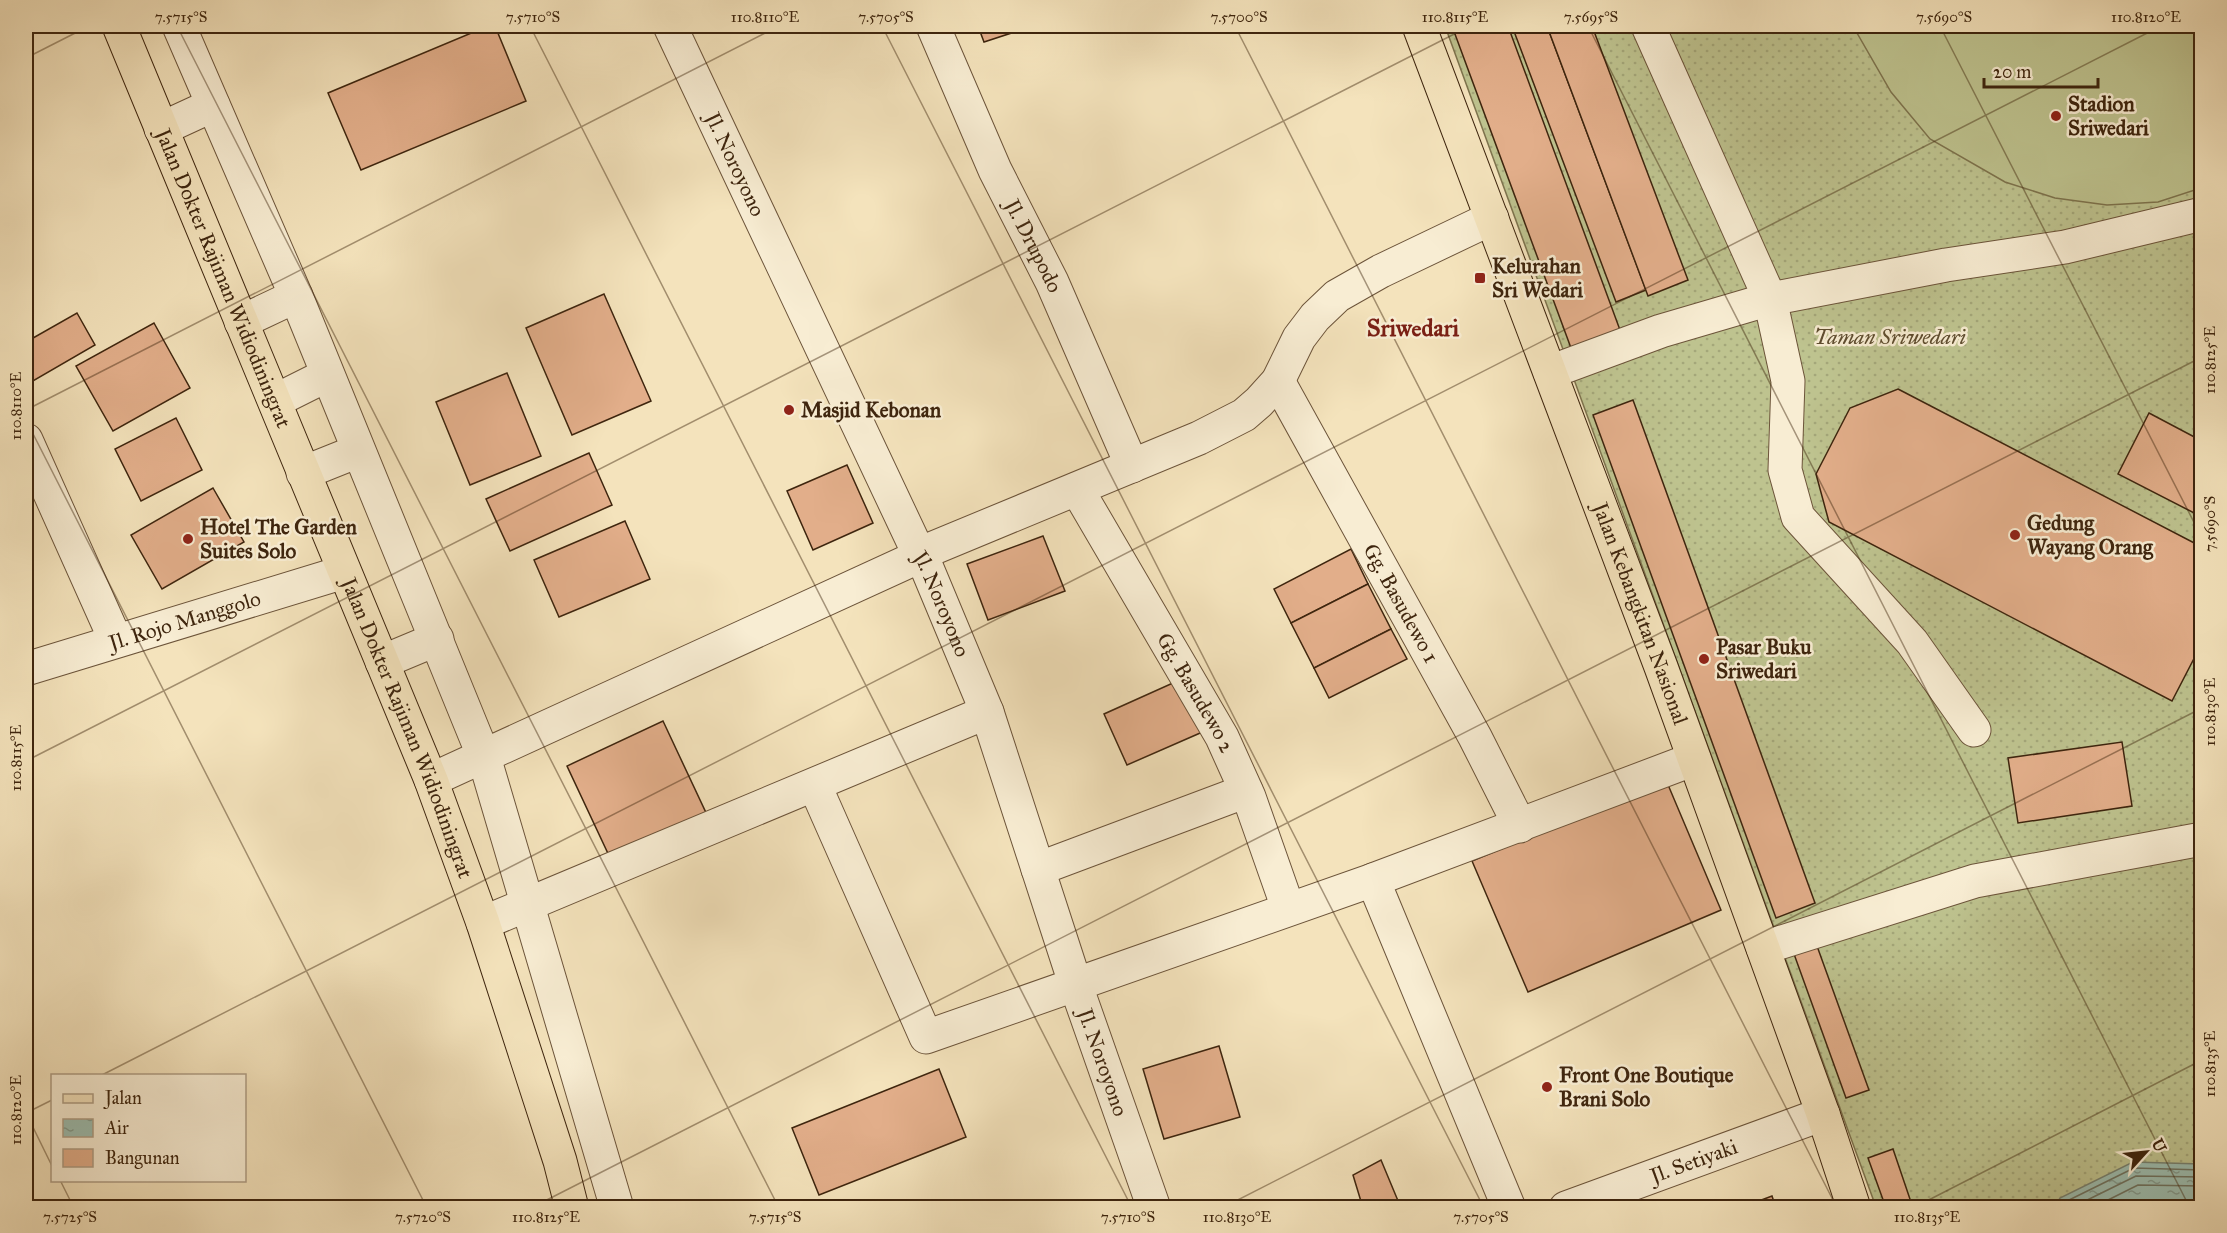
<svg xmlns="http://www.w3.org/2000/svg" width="2227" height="1233" font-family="'IM FELL Great Primer',serif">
  <defs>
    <pattern id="grass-dots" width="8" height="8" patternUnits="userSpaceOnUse" patternTransform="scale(1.5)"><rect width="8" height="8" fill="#bec38f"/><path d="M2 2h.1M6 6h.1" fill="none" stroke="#a4a77a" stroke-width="1.8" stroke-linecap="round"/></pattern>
    <pattern id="water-ripples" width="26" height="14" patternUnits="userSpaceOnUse" patternTransform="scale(1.5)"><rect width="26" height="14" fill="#9cbeb1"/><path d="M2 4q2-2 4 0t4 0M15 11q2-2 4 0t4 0" fill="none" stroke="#819a8e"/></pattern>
  </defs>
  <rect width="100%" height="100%" fill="#f4e3bc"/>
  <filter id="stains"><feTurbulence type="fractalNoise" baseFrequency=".00333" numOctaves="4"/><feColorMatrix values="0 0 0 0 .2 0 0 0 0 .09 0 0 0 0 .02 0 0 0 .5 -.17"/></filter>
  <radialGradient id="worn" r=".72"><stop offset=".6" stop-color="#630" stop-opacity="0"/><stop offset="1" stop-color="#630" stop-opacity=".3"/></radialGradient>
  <!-- grass -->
  <polygon fill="url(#grass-dots)" stroke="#7e744e" stroke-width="1.5" points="1445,26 2201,26 2201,1207 1876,1207"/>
  <!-- garden -->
  <polygon fill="#bec38f" stroke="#7e744e" stroke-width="1.5" points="1853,26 2201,26 2201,188 2158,202 2107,205 2055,198 2005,182 1930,139 1891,92"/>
  <!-- water -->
  <polygon fill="url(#water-ripples)" stroke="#768170" stroke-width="1.5" points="2133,1162 2201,1164 2201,1207 2055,1207 2060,1198"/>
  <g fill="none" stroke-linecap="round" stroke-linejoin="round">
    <!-- shore -->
    <g stroke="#6d7260" stroke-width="1.5">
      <polyline points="2062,1208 2065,1202 2134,1168 2202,1170"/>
      <polyline points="2071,1208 2136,1176 2202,1177"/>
      <polyline points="2092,1208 2138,1185 2202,1186"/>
    </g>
  </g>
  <!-- building -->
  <g fill="#e2ae8a" stroke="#3e250e" stroke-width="1.5">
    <polygon points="488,26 495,26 526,101 361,170 328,93"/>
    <polygon points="978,26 1033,26 984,42"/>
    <polygon points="1452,26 1508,26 1620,330 1571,348"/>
    <polygon points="1512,26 1547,26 1646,290 1616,302"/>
    <polygon points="1547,26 1592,26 1688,280 1648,296"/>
    <polygon points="604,294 651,401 572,435 526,328"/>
    <polygon points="77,313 95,345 26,385 26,342"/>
    <polygon points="154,323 190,388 113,431 76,366"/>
    <polygon points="507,373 541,456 470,485 436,402"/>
    <polygon points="1898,389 2202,547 2202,643 2172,701 1829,522 1816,474 1850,408"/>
    <polygon points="1633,400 1815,903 1776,918 1593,415"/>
    <polygon points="2149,413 2202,441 2202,517 2118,474"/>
    <polygon points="176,418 202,470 141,501 115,449"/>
    <polygon points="589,453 612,505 510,551 486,499"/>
    <polygon points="847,465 873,523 813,550 787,491"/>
    <polygon points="213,488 244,542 162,589 131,535"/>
    <polygon points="625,521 650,579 559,617 534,560"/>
    <polygon points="1043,536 1065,591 988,620 967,564"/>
    <polygon points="1351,549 1368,584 1291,623 1274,589"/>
    <polygon points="1368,584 1391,629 1314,668 1291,623"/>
    <polygon points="1391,629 1407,659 1329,698 1314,668"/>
    <polygon points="1184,678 1207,730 1127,765 1104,714"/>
    <polygon points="663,721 708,817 612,862 567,766"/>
    <polygon points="2122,742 2132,806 2018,823 2008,758"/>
    <polygon points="1666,780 1721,910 1528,992 1472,861"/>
    <polygon points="1817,946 1869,1090 1846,1098 1794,954"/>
    <polygon points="1219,1046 1240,1117 1164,1139 1143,1069"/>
    <polygon points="939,1069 966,1137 819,1195 792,1128"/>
    <polygon points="1893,1149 1913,1208 1886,1208 1868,1158"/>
    <polygon points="1381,1160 1401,1208 1363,1208 1353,1175"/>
    <polygon points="1772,1196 1776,1208 1740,1208"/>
  </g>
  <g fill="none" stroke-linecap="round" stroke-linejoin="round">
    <!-- minor casing -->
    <g stroke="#6c543a" stroke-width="35">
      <g id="minor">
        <polyline points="179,26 296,296 484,757 617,1208"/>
        <path id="s1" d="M670 26 919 554 924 561 987 712 1075 983 1154 1208"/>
        <path id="s2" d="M933 26 995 170 1052 282 1132 466"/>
        <polyline points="1648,26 1770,299 1788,381 1785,470 1798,517 1912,642 1974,730"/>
        <polyline points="161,129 213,105"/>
        <polyline points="241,322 296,296"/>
        <polyline points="1550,372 1661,331 1770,299 1946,265 2065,247 2202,214"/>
        <path id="s3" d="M1278 381 1475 737 1520 826"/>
        <polyline points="275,401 327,375"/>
        <polyline points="26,440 116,641"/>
        <polyline points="303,473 358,451"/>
        <path id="s4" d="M1077 489 1222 737 1249 797 1288 908"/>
        <polyline points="919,554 1199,438 1244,415 1259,402 1278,381 1299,338 1315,317 1337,296 1381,271 1492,218"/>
        <polyline points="382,662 437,639"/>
        <path id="s5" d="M26 669 344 572"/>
        <polyline points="431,780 920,556"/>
        <polyline points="815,786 926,1037 1373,880 1694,759"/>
        <polyline points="1038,869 1246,791"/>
        <polyline points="1373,880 1509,1208"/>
        <polyline points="483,923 987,712"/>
        <polyline points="1763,948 1975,881 2202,839"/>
        <path id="s6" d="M1566 1208 1823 1114"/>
      </g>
    </g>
    <!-- major casing -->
    <g stroke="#3e250e" stroke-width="35">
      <g id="major">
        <path id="s7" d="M119 26 431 780 483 923 560 1161 572 1208"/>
        <path id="s8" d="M1419 26 1661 667 1823 1114 1854 1208"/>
      </g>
    </g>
    <!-- minor -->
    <use href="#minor" stroke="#f8edd3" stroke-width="33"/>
    <!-- major -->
    <use href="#major" stroke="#f4e3bc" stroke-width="33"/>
  </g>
  <!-- ticks -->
  <path fill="none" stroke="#3e250e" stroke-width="1.5" stroke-opacity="0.45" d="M177 26 779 1208M530 26 1132 1208M882 26 1484 1208M1235 26 1837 1208M1588 26 2190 1208M1940 26 2202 538M26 58 89 26M26 410 779 26M26 420 427 1208M26 761 1470 26M100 1076 2161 26M26 1113 52 1100M26 1113 52 1166M60 1180 74 1208M531 1208 2202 357M1222 1208 2202 708M1913 1208 2202 1060"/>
  <!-- markers -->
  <g fill="#8f2418" stroke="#f8edd3" stroke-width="2">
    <circle cx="2056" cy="116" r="6"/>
    <rect x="1474" y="272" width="12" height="12" rx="3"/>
    <circle cx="789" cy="410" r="6"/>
    <circle cx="2015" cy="535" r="6"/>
    <circle cx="188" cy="539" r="6"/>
    <circle cx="1704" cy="659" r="6"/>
    <circle cx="1547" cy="1087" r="6"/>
  </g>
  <g text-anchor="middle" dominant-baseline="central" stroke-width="5" stroke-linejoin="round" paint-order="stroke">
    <!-- poi labels -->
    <g font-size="21" font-weight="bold" fill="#3e250e" stroke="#f8edd3" text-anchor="start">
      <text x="2068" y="104">Stadion<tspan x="2068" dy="24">Sriwedari</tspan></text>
      <text x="1492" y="266">Kelurahan<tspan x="1492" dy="24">Sri Wedari</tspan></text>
      <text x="801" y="410">Masjid Kebonan</text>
      <text x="2027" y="523">Gedung<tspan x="2027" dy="24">Wayang Orang</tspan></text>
      <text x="200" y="527">Hotel The Garden<tspan x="200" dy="24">Suites Solo</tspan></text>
      <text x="1716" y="647">Pasar Buku<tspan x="1716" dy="24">Sriwedari</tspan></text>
      <text x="1559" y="1075">Front One Boutique<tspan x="1559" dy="24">Brani Solo</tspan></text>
    </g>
    <!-- street labels -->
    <g font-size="21" fill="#3e250e" stroke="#f8edd3">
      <text stroke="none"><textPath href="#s1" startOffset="153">Jl. Noroyono</textPath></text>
      <text stroke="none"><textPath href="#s2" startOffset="242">Jl. Drupodo</textPath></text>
      <text stroke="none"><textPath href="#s7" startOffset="273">Jalan Dokter Rajiman Widiodiningrat</textPath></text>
      <text stroke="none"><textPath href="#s3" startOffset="254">Gg. Basudewo 1</textPath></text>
      <text stroke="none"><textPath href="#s1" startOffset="639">Jl. Noroyono</textPath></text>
      <text stroke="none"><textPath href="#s8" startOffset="628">Jalan Kebangkitan Nasional</textPath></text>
      <text stroke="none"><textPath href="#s5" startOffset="166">Jl. Rojo Manggolo</textPath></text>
      <text stroke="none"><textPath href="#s4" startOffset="236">Gg. Basudewo 2</textPath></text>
      <text stroke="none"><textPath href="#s7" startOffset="759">Jalan Dokter Rajiman Widiodiningrat</textPath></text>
      <text stroke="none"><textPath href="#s1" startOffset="1125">Jl. Noroyono</textPath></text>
      <text stroke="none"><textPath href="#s6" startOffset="136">Jl. Setiyaki</textPath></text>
    </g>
    <!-- park labels -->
    <g font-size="21" font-style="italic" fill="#5e4c2e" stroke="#f8edd3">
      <text x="1890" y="337">Taman Sriwedari</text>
    </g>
    <!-- quarter labels -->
    <g font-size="24" font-weight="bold" fill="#7a1f14" stroke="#f8edd3">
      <text x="1413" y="328">Sriwedari</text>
    </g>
  </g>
  <!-- margin -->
  <rect width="2227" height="1233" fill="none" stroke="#f4e3bc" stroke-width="66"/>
  <!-- legend -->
  <rect x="51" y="1074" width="195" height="108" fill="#f8edd3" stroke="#ae9d84" stroke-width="1.5"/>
  <rect x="63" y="1094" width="30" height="9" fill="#f4e3bc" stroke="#ae9d84" stroke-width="1.5"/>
  <text x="105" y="1104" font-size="18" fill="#3e250e">Jalan</text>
  <rect x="63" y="1119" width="30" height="18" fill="url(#water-ripples)" stroke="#ae9d84" stroke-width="1.5"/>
  <text x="105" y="1134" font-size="18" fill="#3e250e">Air</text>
  <rect x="63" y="1149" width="30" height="18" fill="#e2ae8a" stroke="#ae9d84" stroke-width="1.5"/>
  <text x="105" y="1164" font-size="18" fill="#3e250e">Bangunan</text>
  <!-- north arrow -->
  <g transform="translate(2146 1152) rotate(63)" stroke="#f8edd3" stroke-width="4.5" paint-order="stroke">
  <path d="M0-4.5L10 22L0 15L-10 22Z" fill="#3e250e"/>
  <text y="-9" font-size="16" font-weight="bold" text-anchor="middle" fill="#3e250e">U</text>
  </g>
  <!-- scale -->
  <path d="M1984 78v9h114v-9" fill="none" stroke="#3e250e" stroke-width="3"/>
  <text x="1993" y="78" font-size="18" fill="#3e250e" stroke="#f8edd3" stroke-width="4.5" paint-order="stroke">20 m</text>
  <rect x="33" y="33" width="2161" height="1167" fill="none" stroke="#3e250e" stroke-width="2"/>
  <g font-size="15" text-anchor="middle" fill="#3e250e">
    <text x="181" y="22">7.5715°S</text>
    <text x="533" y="22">7.5710°S</text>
    <text x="765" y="22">110.8110°E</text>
    <text x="886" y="22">7.5705°S</text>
    <text x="1239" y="22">7.5700°S</text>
    <text x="1455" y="22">110.8115°E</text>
    <text x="1591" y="22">7.5695°S</text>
    <text x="1944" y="22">7.5690°S</text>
    <text x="2146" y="22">110.8120°E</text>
    <text transform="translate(2210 360) rotate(-90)" y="5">110.8125°E</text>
    <text transform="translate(16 406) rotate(-90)" y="5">110.8110°E</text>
    <text transform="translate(2210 524) rotate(-90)" y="5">7.5690°S</text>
    <text transform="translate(2210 712) rotate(-90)" y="5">110.8130°E</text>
    <text transform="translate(16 758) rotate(-90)" y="5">110.8115°E</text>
    <text transform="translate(2210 1064) rotate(-90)" y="5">110.8135°E</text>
    <text transform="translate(16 1110) rotate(-90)" y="5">110.8120°E</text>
    <text x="70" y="1222">7.5725°S</text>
    <text x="423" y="1222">7.5720°S</text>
    <text x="546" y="1222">110.8125°E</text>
    <text x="775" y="1222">7.5715°S</text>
    <text x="1128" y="1222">7.5710°S</text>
    <text x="1237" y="1222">110.8130°E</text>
    <text x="1481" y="1222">7.5705°S</text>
    <text x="1927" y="1222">110.8135°E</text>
  </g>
  <rect width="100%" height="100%" filter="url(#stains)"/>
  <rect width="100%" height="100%" fill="url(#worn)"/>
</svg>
